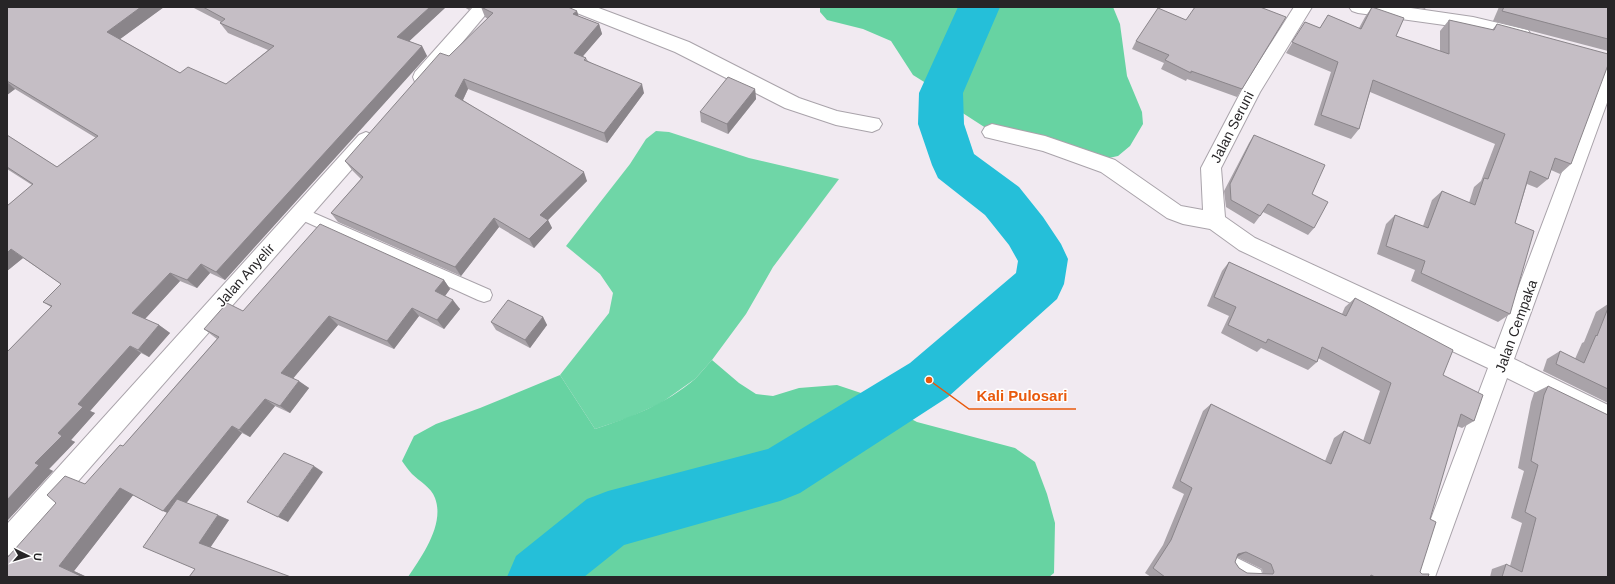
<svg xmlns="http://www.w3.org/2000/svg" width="1615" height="584" font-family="Arial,sans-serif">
  <rect width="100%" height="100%" fill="#f1eaf1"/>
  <!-- green -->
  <polygon fill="#6fd6a7" points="656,131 669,132 749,158 839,179 773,267 746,314 712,360 695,379 661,403 628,418 595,429 560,375 609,313 613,293 600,274 566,246 630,164 646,139"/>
  <!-- forest -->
  <g fill="#67d3a2">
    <polygon points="820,7 1113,7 1120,24 1127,76 1142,112 1143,124 1130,146 1118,156 1095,161 992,132 958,110 945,95 913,75 891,41 863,29 827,20 820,12"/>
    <path d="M712 360 739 383 756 394 773 396 799 388 837 385 861 393 917 422 1015 448 1035 462 1047 494 1055 523 1054 573 1049 577H408C422 556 445 524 435 498 431 487 419 481 412 474 408 470 405 465 402 461L414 436 436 424 480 408 560 375 595 429C631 417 666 404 695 379 701 373 706 366 712 360Z"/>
  </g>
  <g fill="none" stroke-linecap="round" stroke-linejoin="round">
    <!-- river -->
    <polygon fill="#25bfd9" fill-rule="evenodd" points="958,7 1000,7 963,93 964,124 974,154 1019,187 1043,217 1061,244 1068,259 1064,284 1057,299 948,397 800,493 780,501 624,545 584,577 507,577 516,556 587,499 608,491 768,449 910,363 1016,273 1018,261 1009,245 985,215 938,178 932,165 918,124 919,93"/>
    <!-- lane casing -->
    <g stroke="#a9a3aa" stroke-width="2">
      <g id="lane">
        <polygon points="300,207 490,290 492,295 490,300 484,302 478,300 295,217 292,213 295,209"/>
        <path d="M1237 558 1261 570 1263 577C1250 577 1234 582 1228 567L1230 560Z"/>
      </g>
    </g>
    <!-- street casing -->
    <g stroke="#a9a3aa" stroke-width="2">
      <g id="street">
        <polygon points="569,7 596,7 689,42 799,98 837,111 879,119 882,124 879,129 872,132 836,125 785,108 675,52 572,11"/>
        <polygon points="1294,7 1312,7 1260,92 1221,168 1225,217 1255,238 1495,349 1599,74 1601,69 1608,67 1608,100 1514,359 1608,405 1608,428 1507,378 1435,577 1409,577 1488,368 1239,250 1210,229 1183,224 1167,218 1101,172 1043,151 985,137 982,132 985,127 992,124 1045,136 1115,160 1181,206 1203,210 1201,168 1245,84"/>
        <polygon points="1349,7 1404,7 1473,17 1528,30 1531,35 1528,40 1522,42 1473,29 1358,13 1352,11"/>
      </g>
    </g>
    <!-- secondary casing -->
    <g stroke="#a9a3aa" stroke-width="2">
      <g id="secondary">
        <polygon points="473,7 492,7 429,82 422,84 415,82 413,77 415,72"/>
        <polygon points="366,132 373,135 376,140 373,145 16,552 7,556 7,524 359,135"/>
      </g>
    </g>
    <!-- lane -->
    <use href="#lane" fill="#fff" fill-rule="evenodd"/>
    <!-- street -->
    <use href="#street" fill="#fff" fill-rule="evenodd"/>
    <!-- secondary -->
    <use href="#secondary" fill="#fff" fill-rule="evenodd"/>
  </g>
  <!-- wall -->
  <g fill="#a9a3a9" fill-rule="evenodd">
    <polygon points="7,7 164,7 120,39 180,73 226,84 268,50 228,33 220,23 221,22 192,7 446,7 409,41 422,46 427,56 225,280 210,273 197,288 180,281 145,319 159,325 170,333 149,357 141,353 90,411 95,413 71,440 75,442 49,469 53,471 7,521 7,352 51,307 43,302 61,284 23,258 7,271 7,206 32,185 7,169 7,135 57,167 96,138 15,89 7,95"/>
    <polygon points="464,7 471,7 469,10"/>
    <polygon points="481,7 577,11 578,16 599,24 602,34 583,56 586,58 588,61 644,93 607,143 468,89 463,100 587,181 548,220 552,228 534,248 499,227 461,276 338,222 331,213 361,179 352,170 345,161 488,19 485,17"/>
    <polygon points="1372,7 1396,36 1440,51 1440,31 1449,20 1492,30 1497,24 1571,164 1560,174 1551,170 1548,179 1537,188 1527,184 1515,223 1510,314 1498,322 1411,281 1415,270 1377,254 1386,224 1395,215 1423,226 1432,200 1442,191 1469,203 1474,187 1481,181 1495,144 1370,92 1359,129 1351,139 1314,125 1331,72 1286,53 1305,22 1320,28 1328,15 1359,28 1365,17"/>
    <polygon points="1416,7 1426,7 1425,9"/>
    <polygon points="1499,7 1608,7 1608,51 1493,21"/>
    <polygon points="1286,17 1237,97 1187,79 1186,81 1161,69 1164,63 1132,49 1136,41 1186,20"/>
    <polygon points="755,89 756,99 728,134 701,122 700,112"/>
    <polygon points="1254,135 1312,194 1314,228 1308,235 1263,212 1254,224 1226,207 1224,191 1249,143"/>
    <path d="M1229 262 1342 314 1345 307 1355 298 1443 375 1474 421 1462 428 1457 426 1430 519 1420 572 1422 574 1428 577H1151L1145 573 1163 545 1184 494 1172 488 1203 411 1211 404 1325 461 1334 438 1344 431 1363 441 1380 391 1318 358 1317 362 1308 370 1261 348 1257 352 1221 333 1229 316 1207 306 1222 271ZM1237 557 1262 569 1263 574 1247 573 1239 568 1235 562Z"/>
    <polygon points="444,280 450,289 445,296 460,309 444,329 419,316 394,349 338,325 293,378 309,388 290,413 275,406 250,437 242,433 186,503 229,520 195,569 167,513 133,495 74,571 87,577 7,577 85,484 123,446 217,339 204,329 243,311"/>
    <polygon points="1608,304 1608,403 1543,371 1547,359 1560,351 1575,359 1582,343 1584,342 1596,312"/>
    <polygon points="543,317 547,325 530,348 496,330 491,322"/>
    <polygon points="1548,386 1608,577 1490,577 1492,569 1506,564 1510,566 1522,523 1511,518 1524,471 1518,468 1531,402 1534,393"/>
  </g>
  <!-- shaded-wall -->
  <g fill="#8a858a">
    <polygon points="141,7 164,7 116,42 107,32"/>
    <polygon points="430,7 446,7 403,47 397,37"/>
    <polygon points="577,11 580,21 573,14"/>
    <polygon points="599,24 602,34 577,63 574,53"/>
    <polygon points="422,46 427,56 225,280 216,272"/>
    <polygon points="464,79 468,89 460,106 455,96"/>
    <polygon points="7,82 15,89 7,95"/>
    <polygon points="642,84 644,93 607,143 604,133"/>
    <polygon points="755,89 756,99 728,134 727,124"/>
    <polygon points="584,172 587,181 548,220 552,228 534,248 529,239 540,215"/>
    <polygon points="494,218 499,227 461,276 455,267"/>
    <polygon points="11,249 23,258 7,271 7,253"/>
    <polygon points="201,264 210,273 197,288 187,280"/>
    <polygon points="170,273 180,281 143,321 132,313"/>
    <polygon points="444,280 450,289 442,300 435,291"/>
    <polygon points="453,300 460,309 444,329 437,320"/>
    <polygon points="412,308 419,316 394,349 387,341"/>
    <polygon points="329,316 338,325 291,381 281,373"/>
    <polygon points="543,317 547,325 530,348 525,340"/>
    <polygon points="159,325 170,333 149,357 138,350"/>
    <polygon points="130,346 141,353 90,411 95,413 71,440 75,442 49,469 53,471 7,521 7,500 58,433 78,404"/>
    <polygon points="299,381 309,388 290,413 280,406"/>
    <polygon points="265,399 275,406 250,437 239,430"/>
    <polygon points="232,426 242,433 176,516 163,511"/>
    <polygon points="314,466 323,472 288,522 278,517"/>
    <polygon points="120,488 134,494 74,571 87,577 83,577 59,566"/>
    <polygon points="218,515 229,520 210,548 199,543"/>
    <polygon points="1246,552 1237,557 1238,554"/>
  </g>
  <!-- building -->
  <g fill="#c5bec5" stroke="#8a858a" fill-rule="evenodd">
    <polygon points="7,7 141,7 107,32 180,73 188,67 226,84 274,46 220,23 225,19 203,7 430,7 397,37 422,46 216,272 201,264 187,280 170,273 132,313 159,325 138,350 130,346 78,404 83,407 58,433 62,436 35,463 39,465 7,500 7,352 52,306 43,302 61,284 11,249 7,253 7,206 33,184 7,167 7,135 57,167 98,136 7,81"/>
    <polygon points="481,7 568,7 577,11 573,14 599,24 574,53 586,58 584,60 642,84 604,133 464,79 455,96 584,172 540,215 548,220 529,239 494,218 455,267 331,213 363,177 345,161 440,53 449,56 493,13"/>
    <polygon points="1195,7 1260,7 1286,17 1242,89 1191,71 1191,73 1165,60 1169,55 1136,41 1158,8 1186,20"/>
    <polygon points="1372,7 1404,18 1396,36 1449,54 1449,20 1494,30 1497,24 1608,54 1608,65 1571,164 1555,158 1548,179 1530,171 1515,223 1534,231 1510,314 1421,273 1425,261 1386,246 1395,215 1428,228 1442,191 1475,205 1484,178 1488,179 1505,134 1373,80 1359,129 1321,115 1338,62 1292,42 1305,22 1320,28 1328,15 1361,29"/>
    <polygon points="1504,7 1608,7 1608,39 1502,11"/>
    <polygon points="728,77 755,89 727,124 700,112"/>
    <polygon points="1254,135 1325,165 1312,194 1328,202 1314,228 1268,204 1260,216 1231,200 1230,184"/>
    <polygon points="320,224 444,280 435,291 453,300 437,320 412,308 387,341 329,316 281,373 299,381 280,406 265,399 239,430 232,426 163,511 120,488 59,566 83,577 7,577 7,558 56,503 47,495 65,476 85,484 120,445 123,446 219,337 204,329 227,303 243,311"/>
    <path d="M1229 262 1346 316 1355 298 1376 309 1453 350 1443 375 1483 395 1474 421 1461 414 1430 519 1436 522 1420 572 1422 574H1429L1428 577H1375L1371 575 1370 577H1165L1153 568 1171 540 1192 488 1180 481 1211 404 1331 464 1344 431 1370 444 1391 383 1322 347 1317 362 1268 339 1266 343 1228 325 1236 307 1214 297ZM1246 552 1271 564 1274 572 1273 574 1247 573 1239 568 1235 562 1238 554Z"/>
    <polygon points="508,300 543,317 525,340 491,322"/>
    <polygon points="1608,308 1608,389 1556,364 1560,351 1584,363 1596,335 1597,336"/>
    <polygon points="1548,386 1608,415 1608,577 1502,577 1506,564 1522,572 1536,518 1525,512 1538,465 1531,461 1544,395"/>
    <polygon points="284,453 314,466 278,517 247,502"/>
    <polygon points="177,499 218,515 199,543 291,577 189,577 195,569 143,547"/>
  </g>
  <g text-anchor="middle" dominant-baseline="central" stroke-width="3" stroke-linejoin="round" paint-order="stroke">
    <!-- street labels -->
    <g font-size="14" fill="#272527" stroke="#fff">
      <text transform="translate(1232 127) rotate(-63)">Jalan Seruni</text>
      <text transform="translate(245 275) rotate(-48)">Jalan Anyelir</text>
      <text transform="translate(1516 326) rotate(-70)">Jalan Cempaka</text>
    </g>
  </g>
  <!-- callouts -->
  <path fill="none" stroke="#e8590c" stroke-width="1.5" d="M929 380L969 409H1076"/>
  <circle fill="#e8590c" stroke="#fff" stroke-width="1.5" cx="929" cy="380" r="4"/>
  <g font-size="15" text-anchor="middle" font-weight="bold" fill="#e8590c" stroke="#fff" stroke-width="3" stroke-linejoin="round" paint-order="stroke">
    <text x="1022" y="401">Kali Pulosari</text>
  </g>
  <!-- border -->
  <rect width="1615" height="584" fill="none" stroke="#272527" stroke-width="16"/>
  <!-- north arrow -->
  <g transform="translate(28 556) rotate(95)" stroke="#ffffff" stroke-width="3" paint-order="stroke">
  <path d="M0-3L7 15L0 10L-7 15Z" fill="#272527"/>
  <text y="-6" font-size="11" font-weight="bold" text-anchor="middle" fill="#272527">U</text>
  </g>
</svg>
